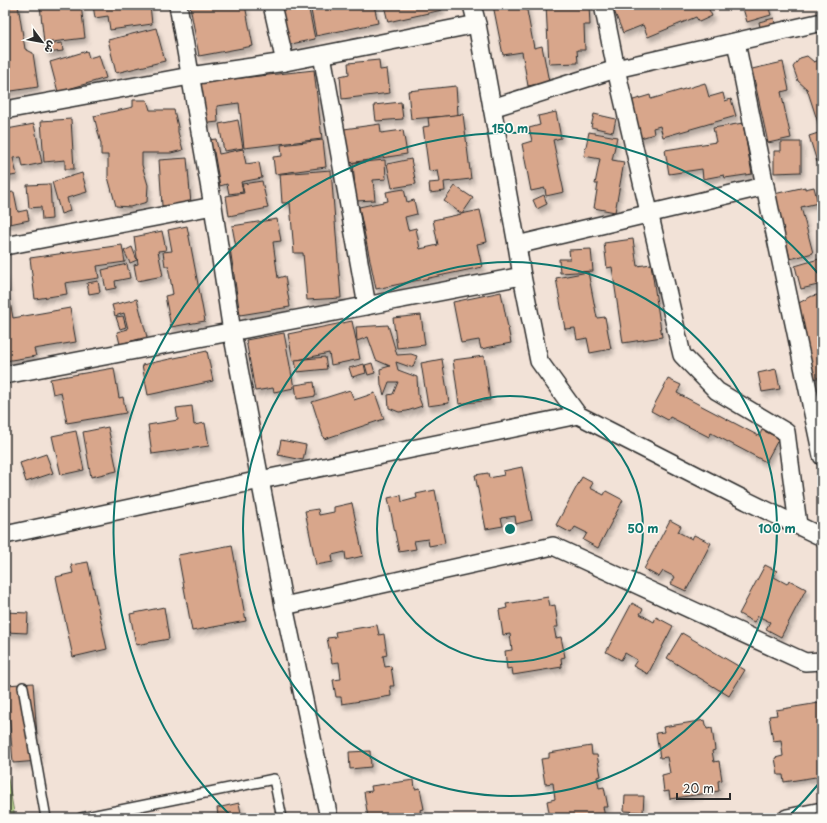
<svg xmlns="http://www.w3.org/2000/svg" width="827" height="823" font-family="'Playpen Sans','Playpen Sans Arabic',sans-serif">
  <defs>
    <filter id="shadow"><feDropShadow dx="2.5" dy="4.5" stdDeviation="2" flood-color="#0004"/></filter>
  </defs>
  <rect width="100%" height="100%" fill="#f2e2d7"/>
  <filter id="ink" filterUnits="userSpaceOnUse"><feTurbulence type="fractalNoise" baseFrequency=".025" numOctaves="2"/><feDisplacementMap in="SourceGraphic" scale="8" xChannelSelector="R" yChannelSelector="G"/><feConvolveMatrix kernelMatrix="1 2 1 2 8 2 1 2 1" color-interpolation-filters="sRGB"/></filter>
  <g filter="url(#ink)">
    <!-- green -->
    <polygon fill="#bad78e" stroke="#72815c" points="5,763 15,818 5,818"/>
    <!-- building -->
    <g fill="#d8a68b" stroke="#2b2b2b" filter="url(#shadow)">
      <polygon points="5,5 18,5 25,49 33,53 38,87 5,92"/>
      <polygon points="40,5 81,5 85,38 44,43"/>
      <polygon points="93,5 150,5 152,24 110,30 108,16 95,18"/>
      <polygon points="186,5 245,5 253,46 199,56 190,6 186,7"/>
      <polygon points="273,5 308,5 315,39 282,46"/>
      <polygon points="310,5 374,5 378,23 316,36"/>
      <polygon points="384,5 441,5 442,10 388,22"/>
      <polygon points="493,5 526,5 534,48 542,46 549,82 528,86 522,52 503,55"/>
      <polygon points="546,5 589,5 590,25 584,25 585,50 577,50 578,63 549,64"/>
      <polygon points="620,5 707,5 712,16 699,22 696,17 648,37 643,25 623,33 613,8"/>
      <polygon points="742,5 768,5 771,15 747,22"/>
      <polygon points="774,18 776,29 761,32 759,22"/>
      <polygon points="156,28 165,61 116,73 108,40"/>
      <polygon points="62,43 63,51 47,53 46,45"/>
      <polygon points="87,51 89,58 99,55 106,78 58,92 50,62"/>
      <polygon points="807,56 814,62 822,59 822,160 817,162 809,136 821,132 807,89 798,81 793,67 800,58"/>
      <polygon points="379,60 380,70 387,69 390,93 342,99 340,76 349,74 348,63"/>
      <polygon points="783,62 789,90 781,92 791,138 768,143 752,69"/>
      <polygon points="314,70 322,139 244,148 239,103 217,106 218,122 201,124 196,83"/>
      <polygon points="705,83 709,97 723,93 725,101 731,99 736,116 663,137 660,126 653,128 654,134 634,140 630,101 650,95 651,99"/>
      <polygon points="456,86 458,115 411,119 408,91"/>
      <polygon points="133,100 147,100 150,110 174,110 178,127 178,132 183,150 171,153 142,153 142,165 148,185 147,202 130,207 116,206 108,177 108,155 101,155 101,144 94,116 133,107"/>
      <polygon points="401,102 403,119 376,121 374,105"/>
      <polygon points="556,112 561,138 553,140 564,192 546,196 545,188 531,191 522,144 532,141 529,128 540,125 538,116"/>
      <polygon points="463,114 471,179 444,182 445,191 430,193 429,183 440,182 438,170 429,171 423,127 429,126 428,118"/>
      <polygon points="594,114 616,119 613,132 591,127"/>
      <polygon points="71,119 74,169 65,169 65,160 44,162 41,121"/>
      <polygon points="238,120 243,148 224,151 219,124"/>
      <polygon points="743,123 752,174 725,178 724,175 703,179 702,169 669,174 665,150 716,142 713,128"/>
      <polygon points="34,124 42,163 23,167 21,157 13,158 17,175 5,177 5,138 8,137 7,129"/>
      <polygon points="380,124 381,133 403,130 407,154 349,163 344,129"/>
      <polygon points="589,132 617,137 612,160 624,162 615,212 594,208 598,184 595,184 600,159 584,156"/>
      <polygon points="216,139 219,154 243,149 246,164 259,162 262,178 241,182 243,192 229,194 227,184 220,186 214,152 209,153 207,140"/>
      <polygon points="323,140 326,167 275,174 273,157 282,156 281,145"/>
      <polygon points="781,142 801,142 801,172 774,173 774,151 781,151"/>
      <polygon points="187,158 191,204 162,206 159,160"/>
      <polygon points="411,159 416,184 392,188 387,164"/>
      <polygon points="385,160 386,179 373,180 375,200 356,201 353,163"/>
      <polygon points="331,170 341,298 307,300 303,253 294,253 290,203 282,203 280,174"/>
      <polygon points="819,170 822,170 822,189"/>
      <polygon points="82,173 87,192 67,198 70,211 61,214 52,182"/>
      <polygon points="262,181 268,208 229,216 226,196 244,193 242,184"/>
      <polygon points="50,184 52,219 42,220 41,207 29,208 27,185"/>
      <polygon points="455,186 473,198 462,214 444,201"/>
      <polygon points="805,187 805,189 814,187 818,203 801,207 813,253 790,259 774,194"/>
      <polygon points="404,189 407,202 414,200 417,214 405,217 408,230 416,228 420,249 438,245 433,220 480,210 487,242 477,244 482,267 376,289 359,207 388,201 386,192"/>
      <polygon points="14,192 18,212 27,210 29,220 5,225 5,193"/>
      <polygon points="544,195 547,204 537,209 533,200"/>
      <polygon points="277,219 281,241 273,242 278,278 285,276 290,307 240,315 230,248 236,247 232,226"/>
      <polygon points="187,226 205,321 171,327 165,296 173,294 168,266 165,266 163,252 172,251 168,230"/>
      <polygon points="162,231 166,250 158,251 163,276 137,281 134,265 138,264 134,237"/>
      <polygon points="633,239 637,266 651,264 662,337 623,343 612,267 607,268 604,243"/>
      <polygon points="122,245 125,262 97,266 99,278 65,283 67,294 35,299 30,258"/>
      <polygon points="132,247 137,260 130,263 124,251"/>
      <polygon points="591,249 593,271 560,273 559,259 570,259 569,250"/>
      <polygon points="822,258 822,284 801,289 795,266"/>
      <polygon points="127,264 130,278 115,281 116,288 106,290 102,270"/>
      <polygon points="588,272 597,318 605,317 611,349 590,353 587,338 577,340 575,328 565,329 556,278"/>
      <polygon points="5,274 13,318 70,308 76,342 34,349 36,356 5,361"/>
      <polygon points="98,281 100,292 89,294 87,283"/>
      <polygon points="501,292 511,343 481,349 479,340 461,343 453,302"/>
      <polygon points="822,294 822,377 812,379 793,306 812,296"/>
      <polygon points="137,299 147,337 120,344 117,332 128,329 124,313 115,316 112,305"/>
      <polygon points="421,315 425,345 397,348 393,318"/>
      <polygon points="123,316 126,327 120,329 116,317"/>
      <polygon points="352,321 360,359 331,365 329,353 293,361 288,334"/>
      <polygon points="388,325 397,355 411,354 417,356 413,367 410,367 396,362 398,370 417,377 418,395 422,406 407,411 399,412 389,408 388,395 393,394 398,382 389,382 384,395 381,385 380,369 390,366 376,360 368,337 357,341 356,327"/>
      <polygon points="284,333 294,388 274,392 273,388 255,391 246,340"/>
      <polygon points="207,351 213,381 148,395 142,365"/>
      <polygon points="484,356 490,400 459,404 453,360"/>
      <polygon points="325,357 327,369 297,372 295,360"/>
      <polygon points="442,359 449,403 428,406 421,363"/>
      <polygon points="372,363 375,373 368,375 365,365"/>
      <polygon points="364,364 366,373 352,377 349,368"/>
      <polygon points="114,368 119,398 123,397 126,413 67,423 61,392 53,394 50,379"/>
      <polygon points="776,369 780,389 762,392 758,373"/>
      <polygon points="668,379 681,385 677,393 759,436 762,430 779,438 766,462 711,433 709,437 670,417 668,420 651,411"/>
      <polygon points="314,382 316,396 297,399 295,385"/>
      <polygon points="350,390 354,400 375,393 384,419 324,439 312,402"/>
      <polygon points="192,406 194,425 205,423 209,446 152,454 148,425 178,420 176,408"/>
      <polygon points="108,427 117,471 91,477 83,432"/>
      <polygon points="76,431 84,470 61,475 52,436"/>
      <polygon points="281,440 306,445 303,460 278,455"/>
      <polygon points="46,454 53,473 26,482 20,463"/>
      <polygon points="522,467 532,520 516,524 515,516 501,518 503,526 486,529 475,475 488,473 489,478 504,475 503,471"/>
      <polygon points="582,477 593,483 590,488 604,495 606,491 623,500 598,548 583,540 587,533 575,527 571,533 556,525"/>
      <polygon points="435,490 445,543 429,546 428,539 414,541 416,549 399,552 388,498 401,495 402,502 417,498 416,494"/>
      <polygon points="352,503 363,556 346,560 345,552 332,555 333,562 316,565 305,511 318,509 319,515 334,512 334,507"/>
      <polygon points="670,520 681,526 678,532 692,539 694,535 711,543 686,591 671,584 675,577 663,571 659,577 644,569"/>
      <polygon points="232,545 246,621 192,631 178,555"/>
      <polygon points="88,562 107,649 73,657 56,577 73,573 71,565"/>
      <polygon points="765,565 777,571 774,577 787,584 789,580 806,589 781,637 766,629 770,622 758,616 754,622 739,614"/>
      <polygon points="548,597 550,606 555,605 558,627 554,627 556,638 561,637 565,657 561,658 562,667 513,675 512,668 507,669 505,651 512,650 510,634 503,635 499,610 507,608 506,604"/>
      <polygon points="632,603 643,609 640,614 654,622 656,617 673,626 648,674 633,666 637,660 625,653 621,660 606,652"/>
      <polygon points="164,607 169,639 136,645 130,614"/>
      <polygon points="5,612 28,613 27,633 5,632"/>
      <polygon points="377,625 379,635 384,634 387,655 383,656 385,667 391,666 394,686 390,686 391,696 342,704 341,697 336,697 333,680 341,679 339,662 332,663 327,638 336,637 335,632"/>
      <polygon points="682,633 745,670 729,696 667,658"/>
      <polygon points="33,683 39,761 13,763 7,685"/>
      <polygon points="819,703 820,713 822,712 822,776 784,782 783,775 778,775 775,758 783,756 781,740 773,741 769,716 777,715 776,710"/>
      <polygon points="705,720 707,729 712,728 715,750 712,751 714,762 719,761 722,780 718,781 719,791 670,799 669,791 664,792 662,775 670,773 667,757 660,758 656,733 664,732 663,727"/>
      <polygon points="591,746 592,755 597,755 601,776 597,777 599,788 604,787 608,807 603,807 605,817 598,818 550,818 547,801 555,799 553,783 545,784 541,759 549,758 549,753"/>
      <polygon points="370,751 371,767 350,769 349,752"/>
      <polygon points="414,780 415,789 420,788 424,809 420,810 421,818 376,818 375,817 368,818 364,792 372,791 371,786"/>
      <polygon points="625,796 644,796 643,812 624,811"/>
      <polygon points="239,803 242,818 212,818 212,817 218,816 217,808"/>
    </g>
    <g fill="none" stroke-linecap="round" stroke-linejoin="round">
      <!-- lane casing -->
      <g stroke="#2b2b2b" stroke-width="12">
        <g id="lane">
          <polyline points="23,687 46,818"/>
          <polyline points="81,818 274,779 282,818"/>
        </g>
      </g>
      <!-- street casing -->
      <g stroke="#2b2b2b" stroke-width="20">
        <g id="street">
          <polyline points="178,5 213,206 232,332 284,606 329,818"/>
          <polyline points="272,5 285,62"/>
          <polyline points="472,5 477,24 517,245 522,276 539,361 578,415 747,501 822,537"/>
          <polyline points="603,5 616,69 682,355 717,391 786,432 798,525"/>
          <polyline points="736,42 765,186 822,456"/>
          <polyline points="322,55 367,306"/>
          <polyline points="492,108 616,69 822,22"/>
          <polyline points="5,110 190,76 285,62 477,24"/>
          <polyline points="517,245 765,186"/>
          <polyline points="5,246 213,206"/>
          <polyline points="5,375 522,276"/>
          <polyline points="5,535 260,480 578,415"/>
          <polyline points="284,606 553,546 805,662 822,661"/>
          <polyline points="787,818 822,811"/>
        </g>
      </g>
      <!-- lane -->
      <use href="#lane" stroke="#fdfcf7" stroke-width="9"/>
      <!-- street -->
      <use href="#street" stroke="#fdfcf7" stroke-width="17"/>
    </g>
  </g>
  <!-- distance rings -->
  <g fill="none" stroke="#0f766e" stroke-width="2">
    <circle cx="510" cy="529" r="133"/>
    <circle cx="510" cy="529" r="267"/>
    <path d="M821 781A400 400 0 0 1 788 817M232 817A400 400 0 1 1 821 277"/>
  </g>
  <circle cx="510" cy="529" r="6" fill="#0f766e" stroke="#fdfcf7" stroke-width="2"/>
  <g font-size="12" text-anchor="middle" font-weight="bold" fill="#0f766e" stroke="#fdfcf7" stroke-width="3" stroke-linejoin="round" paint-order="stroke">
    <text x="510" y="133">150 m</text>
    <text x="643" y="533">50 m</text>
    <text x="777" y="533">100 m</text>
  </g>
  <!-- margin -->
  <rect width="827" height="823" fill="none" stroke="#fdfcf7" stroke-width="20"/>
  <rect x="10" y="10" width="807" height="803" fill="none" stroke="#2b2b2b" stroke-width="1.5" filter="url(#ink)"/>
  <!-- north arrow -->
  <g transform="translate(42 42) rotate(122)" stroke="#fdfcf7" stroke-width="3" paint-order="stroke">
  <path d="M0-3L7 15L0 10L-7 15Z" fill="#2b2b2b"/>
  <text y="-6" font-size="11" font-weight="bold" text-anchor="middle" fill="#2b2b2b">ش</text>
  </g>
  <!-- scale -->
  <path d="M677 793v6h53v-6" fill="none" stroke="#2b2b2b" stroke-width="2"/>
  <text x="683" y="793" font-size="12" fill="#2b2b2b" stroke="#fdfcf7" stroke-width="3" paint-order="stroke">20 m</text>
</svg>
